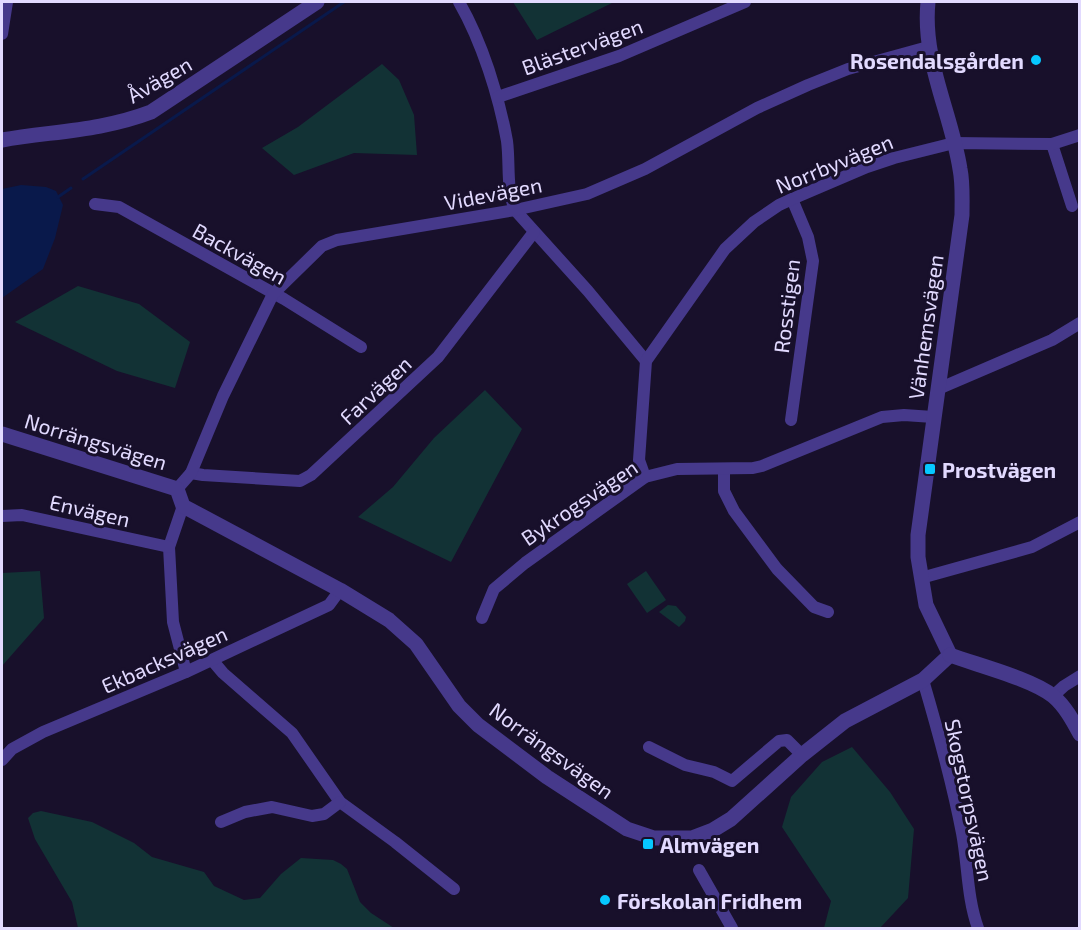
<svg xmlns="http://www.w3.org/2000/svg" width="1081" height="930" font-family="'Exo 2',sans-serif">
  <rect width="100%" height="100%" fill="#18102b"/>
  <!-- green -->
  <g fill="#123235">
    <polygon points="513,2 614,2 537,40"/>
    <polygon points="382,64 399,80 414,115 417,155 354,153 294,175 262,148 298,127"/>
    <polygon points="78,286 139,304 190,342 175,388 117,371 15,322"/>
    <polygon points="485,390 522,429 451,562 358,517 393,487 434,438"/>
    <polygon points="40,571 44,618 2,666 2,573"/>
    <polygon points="646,571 666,600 647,613 627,584"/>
    <polygon points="668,605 676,606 686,617 685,621 679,627 659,612"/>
    <polygon points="852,747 890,792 914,829 908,898 880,928 824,928 831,901 782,827 791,797 822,762"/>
    <polygon points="41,811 92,822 134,843 152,857 204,872 214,886 244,900 260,898 281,874 301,858 333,860 341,864 347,869 360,902 371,913 394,928 78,928 72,902 35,839 28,818 33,813"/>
  </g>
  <!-- water -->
  <polygon fill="#09194b" points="21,185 46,187 56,191 63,205 55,238 43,269 2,298 2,189"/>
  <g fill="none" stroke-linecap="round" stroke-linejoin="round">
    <!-- stream -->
    <g stroke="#09194b" stroke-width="3">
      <polyline points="83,179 344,2"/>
      <polyline points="58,197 71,188"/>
    </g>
    <!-- minor -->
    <g stroke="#46398b" stroke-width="12">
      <path d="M459 2C482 42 499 96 507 141 510 164 506 188 515 210L588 291 646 361"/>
      <polyline points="2,34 7,2"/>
      <polyline points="498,97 619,56 745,2"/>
      <polyline points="1052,144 1072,206"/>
      <polyline points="95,204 119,207 284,299 361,347"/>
      <polyline points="938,389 1052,340 1080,323"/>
      <polyline points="791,420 813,261 808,237 792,199"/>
      <polyline points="724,469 724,491 734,511 777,569 814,607 828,612"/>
      <polyline points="191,473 203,475 300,481 311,475 438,357 534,232"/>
      <polyline points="645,477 639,460 646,361 725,249 754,222 779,205 792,199 867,167 894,158 954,143 1052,144 1080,135"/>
      <polyline points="177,489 191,473 223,396 273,294 322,246 337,240 515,210 587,194 645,169 757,108 808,85 848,69 928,47"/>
      <polyline points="183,506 169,547 173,622 186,672"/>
      <polyline points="2,516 22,515 169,547"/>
      <polyline points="921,578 1032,547 1080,522"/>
      <polyline points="482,618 494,589 525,563 645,477 677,469 753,468 762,466 882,417 904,415 933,417"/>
      <polyline points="212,660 223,673 292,733 340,802 395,842 454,889"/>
      <path d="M923 680C938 731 952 781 962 833 968 865 967 898 978 928"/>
      <polyline points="1053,696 1064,686 1080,676"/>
      <polyline points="649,747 685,765 714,772 732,781 779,741 787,740 802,755"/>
      <polyline points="2,760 12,749 43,732 186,672 329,605 340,590"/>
      <polyline points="221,822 245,812 272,807 312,816 324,814 340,802"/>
      <polyline points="699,870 732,928"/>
    </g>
    <!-- tertiary -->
    <g stroke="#46398b" stroke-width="15">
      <path d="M928 2C922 60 951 112 960 169 963 184 962 199 962 215L918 535V557L926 605 950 655"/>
      <path d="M2 140C54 131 101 131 151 112L317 2"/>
      <polyline points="2,434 177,489 183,506 340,590 389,620 416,644 459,706 478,725 547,777 627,829 654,838 692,838 713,830 731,819 802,755 845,721 923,680 950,655"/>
      <path d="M950 655C977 665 1032 679 1053 696 1065 706 1073 721 1080 734"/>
    </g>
  </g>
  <!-- markers -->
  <g fill="#06c8ff" stroke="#18102b" stroke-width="2">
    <circle cx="1036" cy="60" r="6"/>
    <rect x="924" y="463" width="12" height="12" rx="3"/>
    <rect x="642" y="838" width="12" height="12" rx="3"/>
    <circle cx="605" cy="900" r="6"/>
  </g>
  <g text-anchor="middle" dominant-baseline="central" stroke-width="6" stroke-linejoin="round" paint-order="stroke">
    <!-- street labels -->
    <g font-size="21" fill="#e2daff" stroke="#18102b">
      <text transform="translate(582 46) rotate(-20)">Blästervägen</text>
      <text transform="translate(159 79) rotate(-30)">Åvägen</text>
      <text transform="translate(834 163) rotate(-22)">Norrbyvägen</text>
      <text transform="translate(493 193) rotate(-11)">Videvägen</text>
      <text transform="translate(240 253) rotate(29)">Backvägen</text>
      <text transform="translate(786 306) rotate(-83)">Rosstigen</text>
      <text transform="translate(925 327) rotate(-82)">Vänhemsvägen</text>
      <text transform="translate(375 390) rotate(-43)">Farvägen</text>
      <text transform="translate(96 441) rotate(17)">Norrängsvägen</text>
      <text transform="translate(579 502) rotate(-34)">Bykrogsvägen</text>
      <text transform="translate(90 510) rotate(13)">Envägen</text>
      <text transform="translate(164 659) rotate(-24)">Ekbacksvägen</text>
      <text transform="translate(552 750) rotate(36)">Norrängsvägen</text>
      <text transform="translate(970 800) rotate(78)">Skogstorpsvägen</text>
    </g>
    <!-- poi labels -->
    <g font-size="21" font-weight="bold" fill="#e2daff" stroke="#18102b" text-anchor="start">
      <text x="1024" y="60" text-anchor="end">Rosendalsgården</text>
      <text x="942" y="469">Prostvägen</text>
      <text x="660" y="844">Almvägen</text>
      <text x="617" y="900">Förskolan Fridhem</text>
    </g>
  </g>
  <!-- border -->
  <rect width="1081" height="930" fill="none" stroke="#e2daff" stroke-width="6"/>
</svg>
